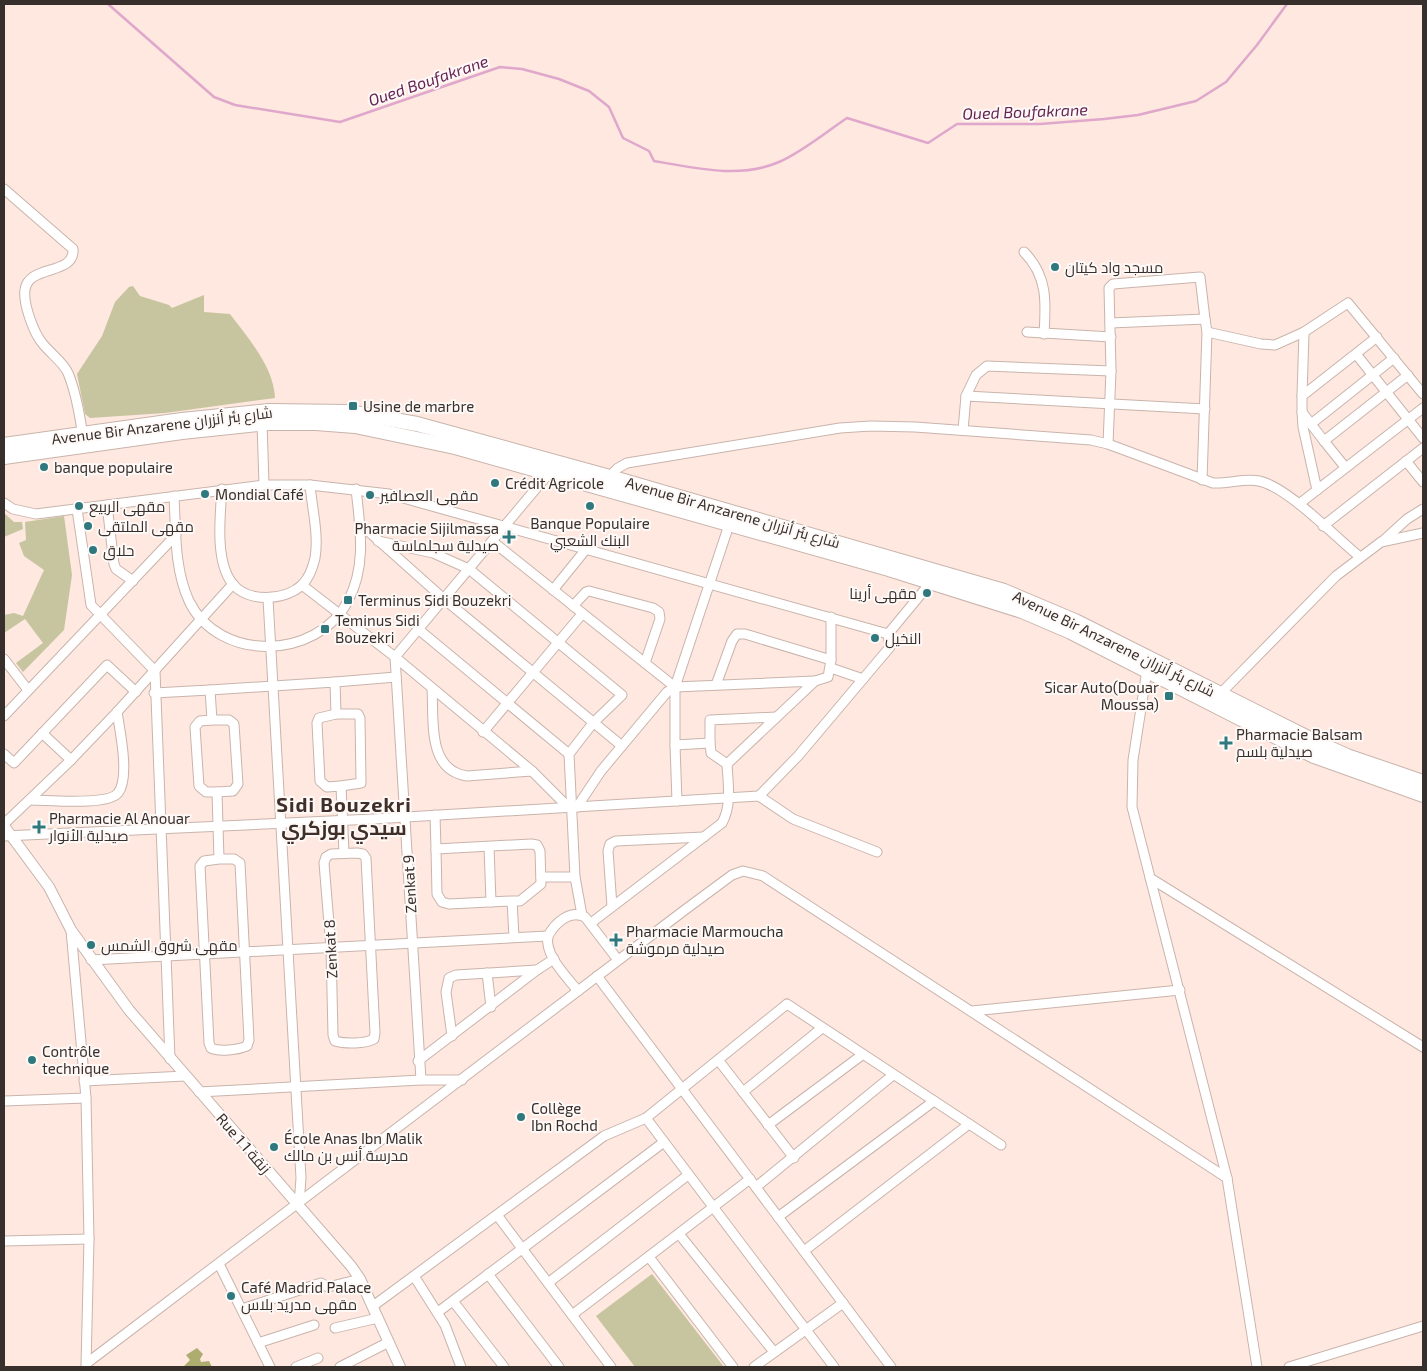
<svg xmlns="http://www.w3.org/2000/svg" width="1427" height="1371" font-family="'Exo 2',Cairo,sans-serif">
  <rect width="100%" height="100%" fill="#fee8df"/>
  <!-- green -->
  <g fill="#c6c59f">
    <path d="M133 286 140 296 169 305 172 308 204 295V312L230 314C248 338 274 367 275 398L165 413 90 418 85 414 77 374 102 336 115 302 129 287Z"/>
    <polygon points="4,513 14,522 22,522 23,529 4,537"/>
    <polygon points="64,516 72,575 64,630 23,672 16,663 43,643 25,619 4,633 4,615 14,613 23,616 44,570 24,556 19,543 26,540 25,522"/>
    <polygon points="652,1274 724,1367 635,1367 596,1316"/>
  </g>
  <!-- forest -->
  <polygon fill="#aead70" points="197,1348 203,1354 200,1359 201,1362 209,1361 212,1367 183,1367 190,1360 186,1355"/>
  <g fill="none" stroke-linecap="round" stroke-linejoin="round">
    <!-- stream -->
    <path stroke="#dfa7cc" stroke-width="2.5" d="M108 4 214 97 235 105 340 122 500 67 522 69 559 79 589 91 609 107 623 138 649 151 654 161C695 168 740 179 779 162 802 152 826 132 847 118L928 143 957 124H1040L1104 119 1138 115 1196 101 1226 82 1257 45 1287 4"/>
    <!-- minor casing -->
    <g stroke="#c9b4ac" stroke-width="11">
      <g id="minor">
        <path d="M4 189 73 249C75 276 28 264 25 290 23 304 34 334 43 344 51 354 63 362 68 373 76 392 80 416 83 437"/>
        <path d="M1024 252C1048 276 1046 303 1044 334"/>
        <polyline points="1110,323 1205,319 1207,332"/>
        <polyline points="1027,332 1111,337"/>
        <polyline points="1356,354 1423,438"/>
        <polyline points="966,396 976,375 987,366 1111,371"/>
        <polyline points="1302,396 1304,332"/>
        <polyline points="1302,412 1303,427 1317,490"/>
        <polyline points="262,423 264,485"/>
        <polyline points="1311,424 1302,412 1302,396 1377,337"/>
        <polyline points="963,430 966,396 1205,409"/>
        <polyline points="1324,441 1311,424 1394,358"/>
        <polyline points="1108,444 1111,371 1109,288 1113,284 1200,277 1205,319"/>
        <polyline points="1406,461 1423,482"/>
        <polyline points="1345,467 1324,441 1408,375"/>
        <path d="M609 477 618 468 627 463 840 428 871 426 915 427 1091 440 1108 444 1213 483C1228 484 1245 478 1259 481 1288 487 1335 537 1360 557"/>
        <polyline points="1202,480 1207,332 1261,344 1275,345 1304,332 1348,303 1423,394"/>
        <path d="M222 489C220 516 215 561 232 583 247 603 285 601 302 585 309 578 313 567 315 558 319 535 312 508 310 485"/>
        <path d="M174 496C176 531 174 568 189 601 219 663 317 660 348 601 367 565 360 527 356 489"/>
        <polyline points="4,503 13,509 36,514 264,485 310,485 389,494 888,634 931,582"/>
        <polyline points="1299,504 1423,408"/>
        <polyline points="107,505 114,564 116,569 133,581"/>
        <polyline points="77,509 91,605 155,671 170,1059"/>
        <polyline points="360,524 444,599 622,746"/>
        <polyline points="1323,526 1423,448"/>
        <polyline points="1384,540 1407,519 1423,509"/>
        <polyline points="378,541 433,553 469,569 622,695 593,723 569,754 575,877 582,915"/>
        <polyline points="492,541 675,687"/>
        <polyline points="302,585 395,657 532,771 568,807"/>
        <polyline points="553,590 587,548"/>
        <polyline points="268,599 301,1178 299,1204"/>
        <polyline points="573,606 586,592 589,591 653,608 659,612 660,619 645,663"/>
        <polyline points="831,617 831,660"/>
        <polyline points="418,629 569,754"/>
        <polyline points="4,659 28,690"/>
        <polyline points="831,668 863,679"/>
        <polyline points="1147,670 1133,760 1132,807 1227,1178 1257,1367"/>
        <polyline points="335,682 396,677"/>
        <polyline points="716,685 732,641 737,634 745,634 831,660 828,677 815,681"/>
        <path d="M432 689C434 721 427 770 467 776L532 771"/>
        <polyline points="154,693 210,690"/>
        <polyline points="1220,694 1336,576 1381,542 1423,533"/>
        <polyline points="336,714 319,718 317,723 320,781 327,787 341,786 344,853"/>
        <polyline points="4,716 176,535"/>
        <polyline points="212,720 200,721 195,727 199,786 206,792 217,792"/>
        <polyline points="483,732 582,614"/>
        <polyline points="42,733 71,760"/>
        <polyline points="710,743 711,753 727,764"/>
        <polyline points="675,745 675,687 729,525"/>
        <polyline points="4,754 14,763 107,665 136,692"/>
        <polyline points="759,796 798,756 890,647 888,634"/>
        <path d="M30 800C48 800 108 806 118 793 130 778 120 731 117 712"/>
        <polyline points="677,801 675,745 710,743 710,720 776,717"/>
        <path d="M577 807 601 771 667 692 675 687 815 681 727 764C728 784 732 805 722 823L591 923"/>
        <polyline points="435,815 436,849"/>
        <polyline points="4,824 71,760 117,712 233,584"/>
        <polyline points="4,836 373,819 759,796 793,819 877,852"/>
        <polyline points="489,847 491,902"/>
        <path d="M357 853 363 854 366 858 375 1033 374 1039C365 1044 345 1044 335 1041L333 1035 331 948 324 863 326 857 331 854Z"/>
        <path d="M219 859H234L240 863 249 1040 247 1046C238 1050 219 1052 211 1048L209 1043 200 866 204 861 219 859 217 792 233 791 238 784 234 724 229 720H212L210 690 335 682 336 714H358L360 718 361 783 341 786"/>
        <polyline points="541,877 575,877"/>
        <polyline points="1150,878 1423,1047"/>
        <polyline points="512,901 520,901 541,884 540,851 537,845 531,844 436,849 437,894 442,902 449,904 512,901 514,937"/>
        <polyline points="612,906 608,851 610,844 616,841 704,837"/>
        <polyline points="71,930 86,1098 89,1239 86,1367"/>
        <polyline points="91,960 548,936"/>
        <polyline points="487,973 491,1007"/>
        <polyline points="597,976 891,1367"/>
        <path d="M578 991C567 977 544 955 548 936 555 923 570 909 585 917L618 960"/>
        <polyline points="972,1011 1180,990"/>
        <polyline points="452,1036 446,992 449,978 456,975 537,970"/>
        <polyline points="418,1061 537,970 554,959"/>
        <polyline points="719,1061 794,1158"/>
        <polyline points="421,1080 395,657 549,473"/>
        <polyline points="84,1081 185,1076"/>
        <polyline points="199,1092 421,1080 462,1080"/>
        <polyline points="743,1092 822,1028"/>
        <polyline points="4,1101 86,1098"/>
        <polyline points="646,1118 834,1367"/>
        <polyline points="768,1125 862,1055"/>
        <polyline points="756,1187 893,1075"/>
        <polyline points="497,1215 611,1367"/>
        <polyline points="778,1217 934,1101"/>
        <polyline points="679,1234 774,1352"/>
        <polyline points="4,1241 89,1239"/>
        <polyline points="804,1251 969,1124"/>
        <polyline points="649,1257 733,1367"/>
        <polyline points="219,1264 270,1367"/>
        <polyline points="488,1274 559,1367"/>
        <polyline points="414,1276 445,1325 461,1367"/>
        <polyline points="548,1283 688,1175"/>
        <polyline points="453,1301 504,1367"/>
        <polyline points="373,1306 604,1136 646,1118 787,1004 1001,1145"/>
        <polyline points="242,1309 321,1283 328,1287 360,1279"/>
        <polyline points="438,1312 664,1142"/>
        <polyline points="572,1315 750,1179"/>
        <polyline points="335,1328 378,1318"/>
        <polyline points="258,1343 314,1325"/>
        <polyline points="87,1363 686,909 732,875 743,871 763,876 1227,1178"/>
        <polyline points="296,1367 318,1358"/>
        <polyline points="340,1367 389,1342"/>
        <polyline points="754,1367 843,1303"/>
        <polyline points="1289,1367 1423,1326"/>
      </g>
    </g>
    <!-- tertiary casing -->
    <g stroke="#c9b4ac" stroke-width="12">
      <polyline id="tertiary" points="4,826 49,887 71,930 129,1010 351,1266 360,1279 400,1367"/>
    </g>
    <!-- primary casing -->
    <g stroke="#c9b4ac" stroke-width="16">
      <g id="primary">
        <polyline points="4,445 182,420 269,411 349,412 417,424 617,479 1004,591 1075,621 1320,744 1347,756 1423,782"/>
        <polyline points="4,457 182,432 268,423 316,423 355,426 455,447 889,569 1022,611 1071,632 1314,756 1423,795"/>
      </g>
    </g>
    <!-- minor -->
    <use href="#minor" stroke="#fff" stroke-width="9"/>
    <!-- tertiary -->
    <use href="#tertiary" stroke="#fff" stroke-width="10"/>
    <!-- primary -->
    <use href="#primary" stroke="#fff" stroke-width="14"/>
  </g>
  <!-- markers -->
  <g fill="#2e787e" stroke="#fef9f7" stroke-width="2">
    <circle cx="1055" cy="267" r="5"/>
    <rect x="348" y="401" width="10" height="10" rx="2.5"/>
    <circle cx="44" cy="467" r="5"/>
    <circle cx="495" cy="483" r="5"/>
    <circle cx="205" cy="494" r="5"/>
    <circle cx="370" cy="495" r="5"/>
    <circle cx="79" cy="506" r="5"/>
    <circle cx="590" cy="506" r="5"/>
    <circle cx="88" cy="526" r="5"/>
    <path d="M506.5 529.5h5v5h5v5h-5v5h-5v-5h-5v-5h5z"/>
    <circle cx="93" cy="550" r="5"/>
    <circle cx="927" cy="593" r="5"/>
    <rect x="343" y="595" width="10" height="10" rx="2.5"/>
    <rect x="320" y="624" width="10" height="10" rx="2.5"/>
    <circle cx="875" cy="638" r="5"/>
    <rect x="1164" y="691" width="10" height="10" rx="2.5"/>
    <path d="M1223.5 735.5h5v5h5v5h-5v5h-5v-5h-5v-5h5z"/>
    <path d="M36.5 819.5h5v5h5v5h-5v5h-5v-5h-5v-5h5z"/>
    <path d="M613.5 932.5h5v5h5v5h-5v5h-5v-5h-5v-5h5z"/>
    <circle cx="91" cy="945" r="5"/>
    <circle cx="32" cy="1060" r="5"/>
    <circle cx="521" cy="1117" r="5"/>
    <circle cx="274" cy="1147" r="5"/>
    <circle cx="231" cy="1296" r="5"/>
  </g>
  <g text-anchor="middle" dominant-baseline="central" stroke-width="4" stroke-linejoin="round" paint-order="stroke">
    <!-- poi labels -->
    <g font-size="15" fill="#372f2b" stroke="#fef9f7" text-anchor="start">
      <text x="1065" y="267">مسجد واد كيتان</text>
      <text x="363" y="406">Usine de marbre</text>
      <text x="54" y="467">banque populaire</text>
      <text x="505" y="483">Crédit Agricole</text>
      <text x="215" y="494">Mondial Café</text>
      <text x="380" y="495">مقهى العصافير</text>
      <text x="89" y="506">مقهى الربيع</text>
      <text x="590" y="523" text-anchor="middle">Banque Populaire<tspan x="590" dy="17">البنك الشعبي</tspan></text>
      <text x="98" y="526">مقهى الملتقى</text>
      <text x="499" y="528" text-anchor="end">Pharmacie Sijilmassa<tspan x="499" dy="17">صيدلية سجلماسة</tspan></text>
      <text x="103" y="550">حلاق</text>
      <text x="917" y="593" text-anchor="end">مقهى أرينا</text>
      <text x="358" y="600">Terminus Sidi Bouzekri</text>
      <text x="335" y="620">Teminus Sidi<tspan x="335" dy="17">Bouzekri</tspan></text>
      <text x="885" y="638">النخيل</text>
      <text x="1159" y="687" text-anchor="end">Sicar Auto(Douar<tspan x="1159" dy="17">Moussa)</tspan></text>
      <text x="1236" y="734">Pharmacie Balsam<tspan x="1236" dy="17">صيدلية بلسم</tspan></text>
      <text x="49" y="818">Pharmacie Al Anouar<tspan x="49" dy="17">صيدلية الأنوار</tspan></text>
      <text x="626" y="931">Pharmacie Marmoucha<tspan x="626" dy="17">صيدلية مرموشة</tspan></text>
      <text x="101" y="945">مقهى شروق الشمس</text>
      <text x="42" y="1051">Contrôle<tspan x="42" dy="17">technique</tspan></text>
      <text x="531" y="1108">Collège<tspan x="531" dy="17">Ibn Rochd</tspan></text>
      <text x="284" y="1138">École Anas Ibn Malik<tspan x="284" dy="17">مدرسة أنس بن مالك</tspan></text>
      <text x="241" y="1287">Café Madrid Palace<tspan x="241" dy="17">مقهى مدريد بلاس</tspan></text>
    </g>
    <!-- street labels -->
    <g font-size="15" fill="#372f2b" stroke="#fef9f7">
      <text transform="translate(162 425) rotate(-7)">Avenue Bir Anzarene شارع بئر أنزران</text>
      <text transform="translate(733 512) rotate(16)">Avenue Bir Anzarene شارع بئر أنزران</text>
      <text transform="translate(1114 643) rotate(26)">Avenue Bir Anzarene شارع بئر أنزران</text>
      <text transform="translate(409 884) rotate(-93)">Zenkat 9</text>
      <text transform="translate(330 949) rotate(-93)">Zenkat 8</text>
      <text transform="translate(244 1143) rotate(49)">Rue 1 زنقة 1</text>
    </g>
    <!-- water labels -->
    <g font-size="16" font-style="italic" fill="#652453" stroke="#fef9f7">
      <text transform="translate(428 80) rotate(-19)">Oued Boufakrane</text>
      <text transform="translate(1025 111) rotate(-2)">Oued Boufakrane</text>
    </g>
    <!-- district labels -->
    <g font-size="20" font-weight="bold" letter-spacing="1" fill="#3f2f28" stroke="#fef9f7">
      <text x="344" y="804">Sidi Bouzekri<tspan x="344" dy="23">سيدي بوزكري</tspan></text>
    </g>
  </g>
  <!-- border -->
  <rect width="1427" height="1371" fill="none" stroke="#372f2b" stroke-width="10"/>
</svg>
